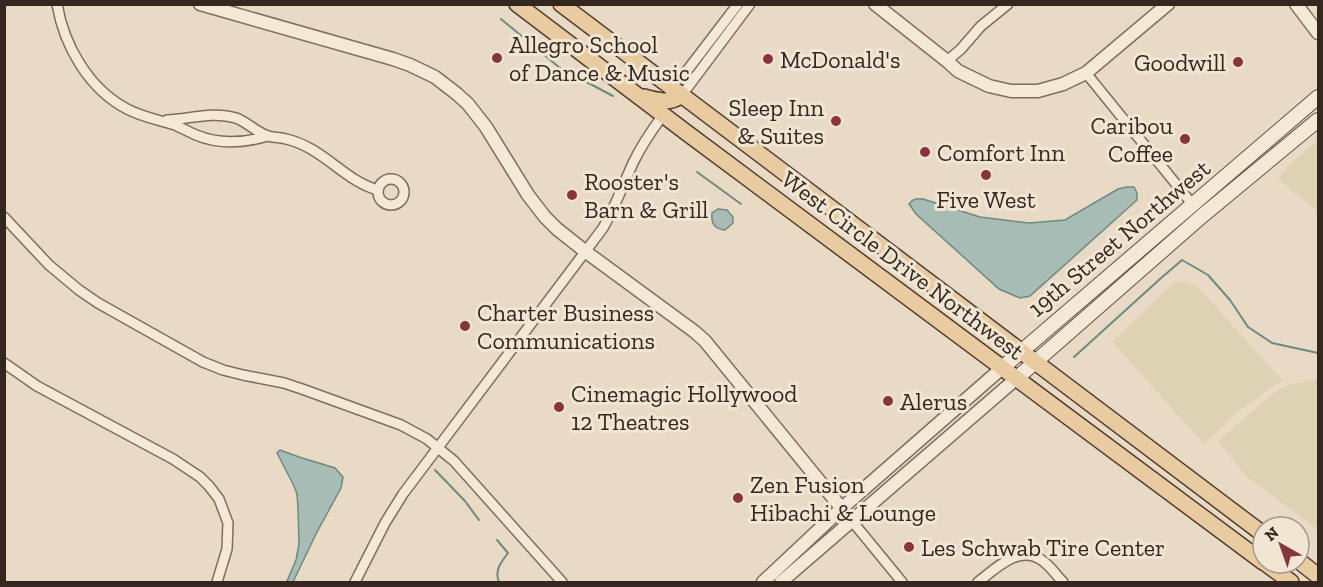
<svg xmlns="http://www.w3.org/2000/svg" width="1323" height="587" font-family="'Zilla Slab',serif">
  <rect width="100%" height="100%" fill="#e9dac5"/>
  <!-- farmland -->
  <g fill="#ddd2b3">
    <polygon points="1318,140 1318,212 1278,179 1289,165"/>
    <polygon points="1184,281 1199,288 1282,380 1235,414 1204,444 1112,342 1169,287 1176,282"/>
    <polygon points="1318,379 1318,530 1246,476 1218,441 1265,400 1284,386"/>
  </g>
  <!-- water -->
  <g fill="#a6bcb4" stroke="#6e8980" stroke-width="1.5">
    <path d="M1127 187H1134L1137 193V200L1030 296 1020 298 999 289 916 214 909 204C913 199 916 198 923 199L980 217 1029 223 1065 220 1118 189Z"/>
    <path d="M718 209 727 210 733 217V223L725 230C714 229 711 223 712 213Z"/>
    <polygon points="280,450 299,457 335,468 343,477 341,488 317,532 293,582 287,581 296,560 299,544 298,508 297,494 294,486 277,453"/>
  </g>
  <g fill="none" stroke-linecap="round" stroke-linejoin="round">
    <!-- stream -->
    <g stroke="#6e8980" stroke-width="2">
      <polyline points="501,19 560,68 613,96"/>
      <polyline points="697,172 741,204"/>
      <polyline points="1074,357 1160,279 1182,260 1208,275 1230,300 1248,327 1272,343 1318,353"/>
      <polyline points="435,470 465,501 479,520"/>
      <path d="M497 540 508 553C501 562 494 571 499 582"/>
    </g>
    <!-- minor casing -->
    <g stroke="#816d5d" stroke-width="12">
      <g id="minor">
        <path d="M57 4C64 46 89 89 127 109 142 117 159 120 175 125 182 128 189 132 196 135 220 145 244 143 268 136"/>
        <polyline points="947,61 961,49 981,26 1008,4"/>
        <polyline points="1086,73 1193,205"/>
        <polyline points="668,84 680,78 686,72 738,4"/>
        <polyline points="682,95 750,4"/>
        <path d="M167 120C190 119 213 111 236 118 247 122 256 132 268 136 274 138 280 137 286 139 295 141 304 145 311 149 334 162 352 183 378 190"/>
        <circle cx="391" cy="192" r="13"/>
        <polyline points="4,217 49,265 79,290 98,303 203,362 223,370 243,375 284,383 302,389 401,425 427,439 454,461 562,582"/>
        <polyline points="4,363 37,386 173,459 200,477 209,486 219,499 228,523 227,549 217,582"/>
        <polyline points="852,521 902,582"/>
        <path d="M355 582 385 523 403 494 603 228C615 207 623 185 633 163 641 146 652 130 663 115"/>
        <path d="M978 582C994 570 1018 545 1040 559 1049 564 1056 575 1063 582"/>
      </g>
    </g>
    <!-- tertiary casing -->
    <g stroke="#816d5d" stroke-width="15">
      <g id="tertiary">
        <polyline points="200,4 393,59 410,65 435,77 457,94 468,104 486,127 528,195 545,217 557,229 586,252 695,332 705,341 852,521"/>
        <polyline points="875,4 947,61 958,71 989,86 1011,91 1038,91 1063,84 1086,73 1168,4"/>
        <polyline points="1296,4 1318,33"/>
        <polyline points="763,582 842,508 1002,368"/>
        <polyline points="781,582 1017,378"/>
      </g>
    </g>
    <!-- secondary casing -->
    <g stroke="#634e40" stroke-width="16">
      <g id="secondary">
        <polyline points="1002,368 1318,97"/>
        <polyline points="1017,378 1202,216 1318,120"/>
      </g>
    </g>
    <!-- primary casing -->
    <g stroke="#503c31" stroke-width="18">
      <g id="primary">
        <polyline points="517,4 687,133 1263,562"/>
        <polyline points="561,4 1263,534"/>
        <path d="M644 97C658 101 670 104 682 95"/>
        <polyline points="1299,561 1318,576"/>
        <polyline points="1265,563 1291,582"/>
      </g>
    </g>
    <!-- minor -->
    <use href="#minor" stroke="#f4e9d7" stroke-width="9"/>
    <!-- tertiary -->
    <use href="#tertiary" stroke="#f4e9d7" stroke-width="12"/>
    <!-- secondary -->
    <use href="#secondary" stroke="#f4e9d7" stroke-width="14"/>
    <!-- primary -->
    <use href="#primary" stroke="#e8cba1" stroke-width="15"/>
  </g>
  <!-- markers -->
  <g fill="#89343d" stroke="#f1e6d3" stroke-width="2">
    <circle cx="497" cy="58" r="6"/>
    <circle cx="768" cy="59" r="6"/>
    <circle cx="1238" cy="62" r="6"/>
    <circle cx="836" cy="121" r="6"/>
    <circle cx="1185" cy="139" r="6"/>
    <circle cx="925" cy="152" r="6"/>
    <circle cx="986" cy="175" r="6"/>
    <circle cx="572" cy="195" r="6"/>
    <circle cx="465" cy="326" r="6"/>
    <circle cx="888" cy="401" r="6"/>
    <circle cx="559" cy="407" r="6"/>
    <circle cx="738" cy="498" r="6"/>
    <circle cx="909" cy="547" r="6"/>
  </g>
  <g text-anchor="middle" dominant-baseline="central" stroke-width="6" stroke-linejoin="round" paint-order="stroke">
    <!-- poi labels -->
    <g font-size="24" fill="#33271f" stroke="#f1e6d3" text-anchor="start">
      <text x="509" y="44">Allegro School<tspan x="509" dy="28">of Dance &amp; Music</tspan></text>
      <text x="780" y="59">McDonald's</text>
      <text x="1226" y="62" text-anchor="end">Goodwill</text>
      <text x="824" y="107" text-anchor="end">Sleep Inn<tspan x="824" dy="28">&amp; Suites</tspan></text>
      <text x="1173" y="125" text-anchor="end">Caribou<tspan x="1173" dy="28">Coffee</tspan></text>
      <text x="937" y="152">Comfort Inn</text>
      <text x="584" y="181">Rooster's<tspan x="584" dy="28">Barn &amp; Grill</tspan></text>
      <text x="986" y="199" text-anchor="middle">Five West</text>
      <text x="477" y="312">Charter Business<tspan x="477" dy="28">Communications</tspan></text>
      <text x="571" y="393">Cinemagic Hollywood<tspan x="571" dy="28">12 Theatres</tspan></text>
      <text x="900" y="401">Alerus</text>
      <text x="750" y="484">Zen Fusion<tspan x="750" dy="28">Hibachi &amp; Lounge</tspan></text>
      <text x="921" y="547">Les Schwab Tire Center</text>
    </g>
    <!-- street labels -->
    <g font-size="24" fill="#33271f" stroke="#f1e6d3">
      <text transform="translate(1119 238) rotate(-40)">19th Street Northwest</text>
      <text transform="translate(903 265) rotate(37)">West Circle Drive Northwest</text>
    </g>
  </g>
  <!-- border -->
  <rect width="1323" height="587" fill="none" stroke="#33271f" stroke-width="12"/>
  <!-- north arrow -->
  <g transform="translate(1281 545) rotate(320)"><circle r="28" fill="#f1e6d3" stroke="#a59a8b" stroke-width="1.5"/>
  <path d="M0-4.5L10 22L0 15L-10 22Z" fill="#89343d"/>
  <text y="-9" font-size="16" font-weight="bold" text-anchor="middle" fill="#33271f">N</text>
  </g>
</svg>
